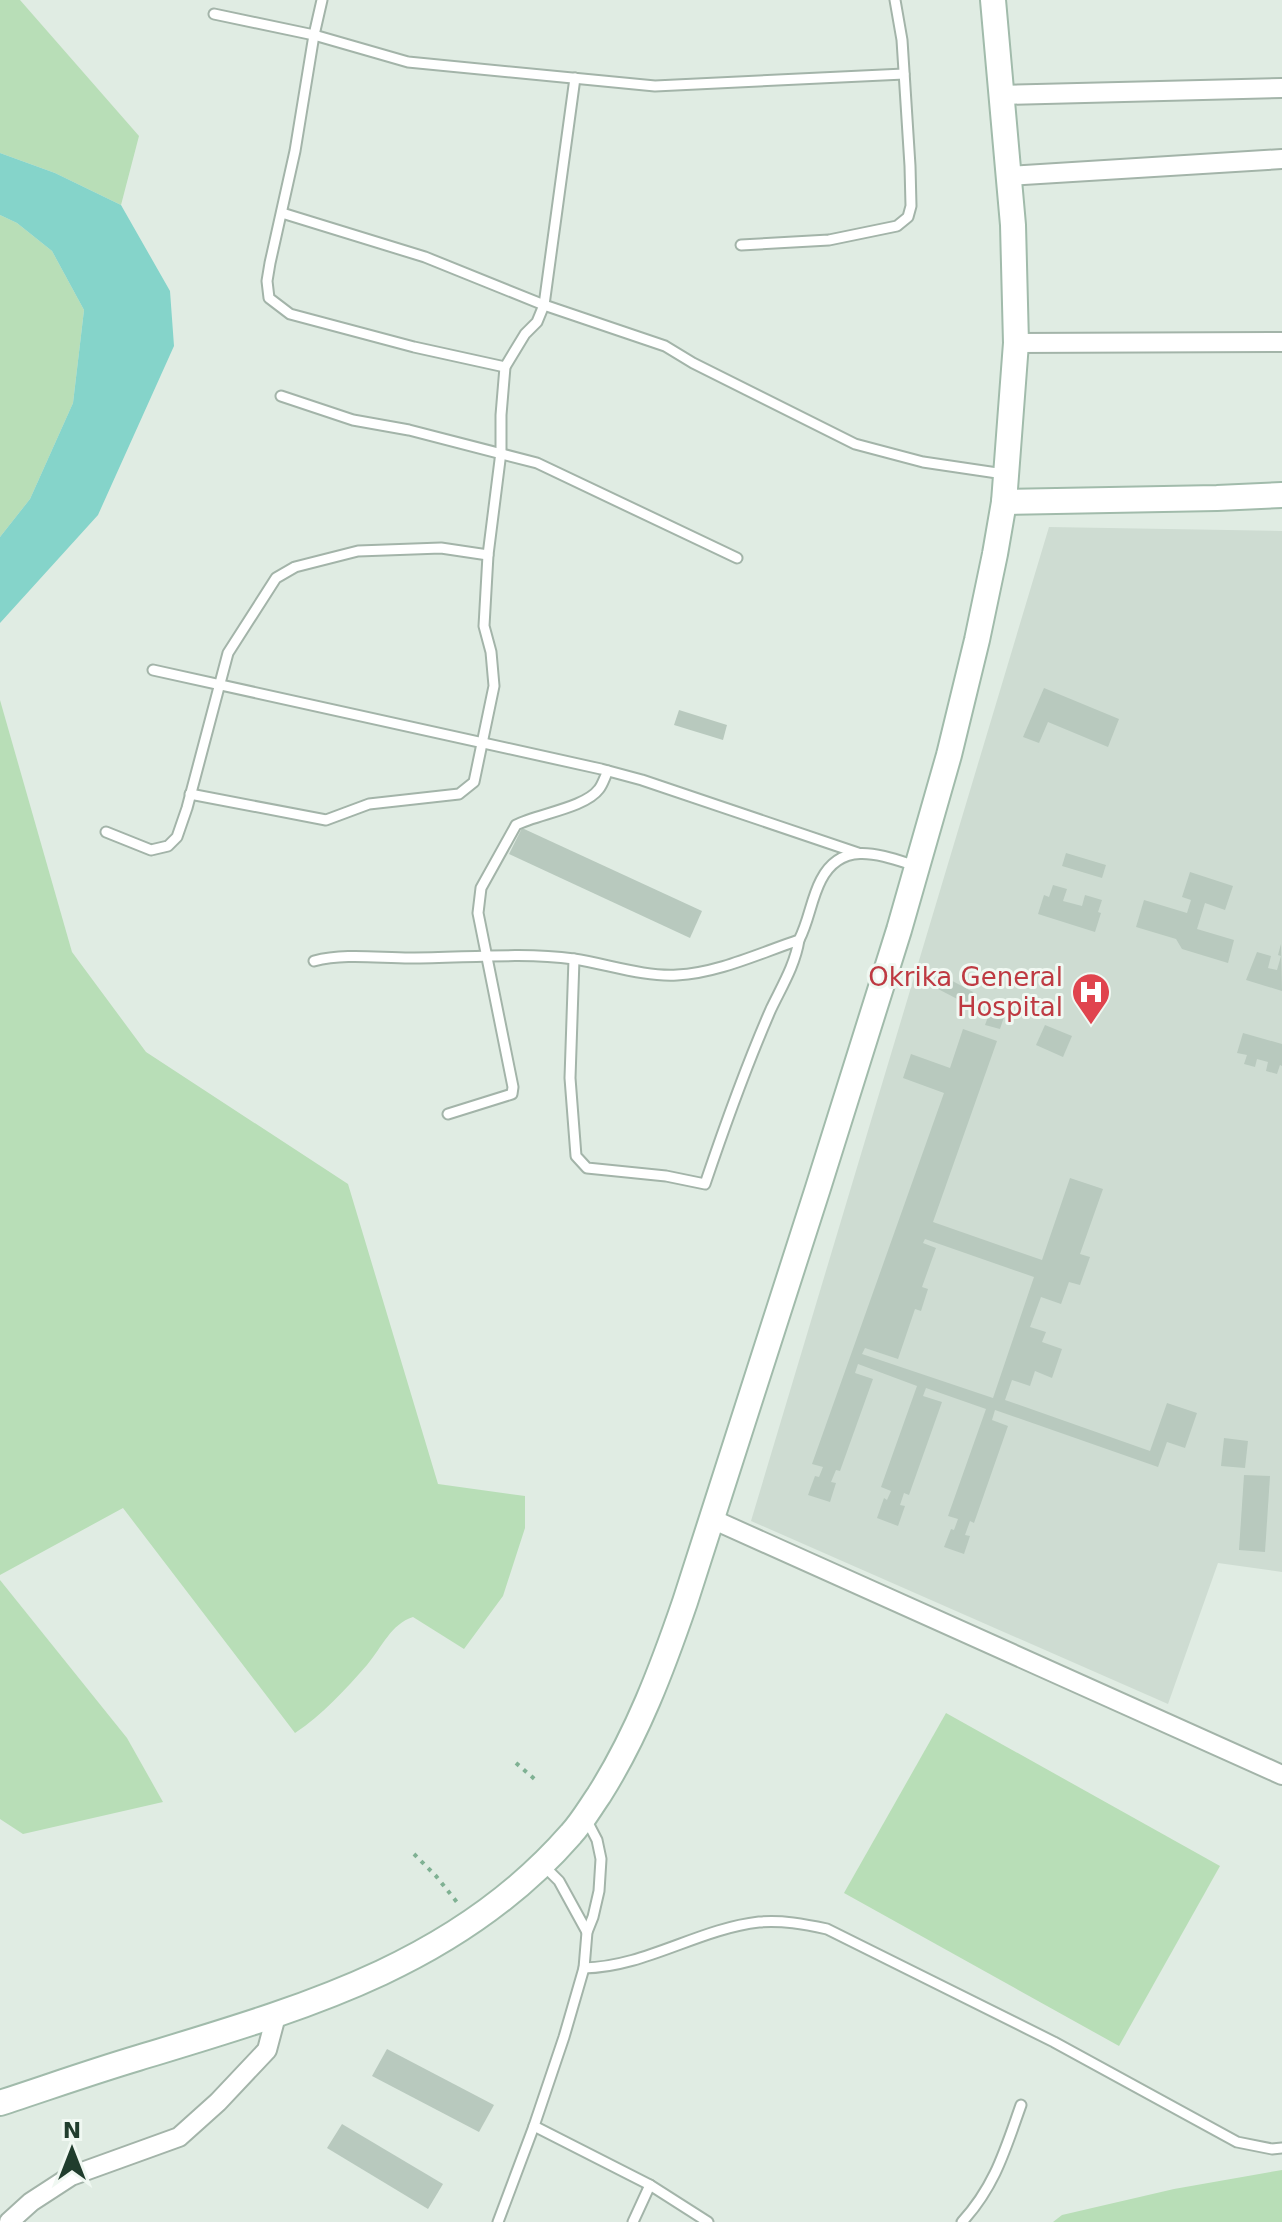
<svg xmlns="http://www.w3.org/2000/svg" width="1282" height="2222" font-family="'DejaVu Sans',sans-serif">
  <rect width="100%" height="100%" fill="#e0ece3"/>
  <!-- built -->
  <polygon fill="#cedcd2" points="1049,527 1282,531 1282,1572 1218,1563 1168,1704 751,1521"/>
  <!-- green -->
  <g fill="#b8deb7">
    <polygon points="0,0 20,0 139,136 121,205 55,173 0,153"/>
    <polygon points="0,215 17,223 52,251 84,310 73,403 30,499 0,537"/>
    <path d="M0 700 72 952 146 1052 348 1184 438 1484 525 1496V1528L503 1596 464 1649 413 1617C391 1624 382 1647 367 1665 346 1689 322 1715 295 1733L123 1508 0 1575Z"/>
    <polygon points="0,1580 127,1738 163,1802 23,1834 0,1819"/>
    <polygon points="946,1713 1220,1866 1119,2046 844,1893"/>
    <polygon points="1282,2170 1282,2222 1053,2222 1062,2215 1174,2189"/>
  </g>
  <!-- water -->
  <polygon fill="#85d4ca" points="0,153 55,173 121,205 170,291 174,346 98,515 0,623 0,537 30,499 73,403 84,310 52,251 17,223 0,215"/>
  <!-- building -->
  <g fill="#b8c9be" fill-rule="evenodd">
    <polygon points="1044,688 1119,719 1108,747 1048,722 1039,743 1023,737"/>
    <polygon points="679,710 727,725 723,740 674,725"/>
    <polygon points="522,828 702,911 690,938 509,854"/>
    <polygon points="1066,853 1106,865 1102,878 1062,866"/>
    <polygon points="1190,872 1233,886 1225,910 1205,903 1197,929 1234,940 1228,963 1182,949 1176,939 1136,927 1144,900 1187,913 1191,900 1182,897"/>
    <polygon points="1053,885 1067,889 1063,901 1082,906 1085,895 1102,900 1098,912 1101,913 1095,932 1038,914 1044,895 1049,897"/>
    <polygon points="1281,944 1282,991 1246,980 1257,952 1271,956 1268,968 1277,970 1281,956 1278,955"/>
    <polygon points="945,977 973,992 967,1004 938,989"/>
    <polygon points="992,1006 1006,1011 1000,1029 985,1025"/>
    <polygon points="1045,1025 1072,1036 1063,1057 1036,1045"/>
    <path d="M963 1029 997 1041 933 1222 1042 1260 1070 1178 1103 1189 1080 1254 1090 1257 1080 1285 1069 1282 1061 1304 1041 1297 1030 1327 1046 1332 1042 1342 1062 1349 1052 1378 1035 1371 1030 1386 1012 1380 1005 1400 1150 1451 1167 1403 1197 1413 1185 1448 1167 1442 1158 1467 995 1410 992 1420 1008 1426 974 1523 970 1521 965 1535 970 1536 964 1554 944 1547 951 1529 954 1530 958 1519 948 1516 986 1409 926 1388 923 1396 942 1402 909 1495 904 1493 900 1505 905 1506 898 1526 877 1518 884 1498 887 1500 891 1491 881 1487 917 1386 858 1364 855 1373 873 1379 840 1471 836 1470 831 1482 836 1483 830 1502 808 1495 815 1476 819 1477 823 1467 812 1464 944 1093 903 1078 911 1054 950 1068ZM925 1239 1034 1277 993 1398 862 1354 865 1348 898 1359 915 1309 921 1311 928 1289 922 1287 936 1248 923 1243Z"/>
    <polygon points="1243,1033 1282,1044 1282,1066 1280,1065 1277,1074 1266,1071 1268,1062 1257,1059 1255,1067 1244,1064 1247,1055 1237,1053"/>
    <polygon points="1224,1438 1248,1441 1245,1468 1221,1466"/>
    <polygon points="1244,1475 1270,1476 1265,1552 1239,1550"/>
    <polygon points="387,2049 494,2105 479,2132 372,2076"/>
    <polygon points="342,2124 443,2184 428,2209 327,2148"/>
  </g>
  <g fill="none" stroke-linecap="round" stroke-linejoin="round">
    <!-- lane casing -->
    <g stroke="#a3b4a9" stroke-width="13">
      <g id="lane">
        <polyline points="322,0 314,35 295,151 270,263 267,281 269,298 290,314 414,347 505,367"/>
        <polyline points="214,14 314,35 408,62 655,86 904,74"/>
        <polyline points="282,213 425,257 544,305 665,346 693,363 855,444 923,462 1004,474"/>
        <polyline points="741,245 829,240 897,226 908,217 911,206 910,166 902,40 895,0"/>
        <polyline points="281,396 353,420 409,430 537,463 737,558"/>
        <polyline points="153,670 601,769 642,780 858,853"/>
        <polyline points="190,794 326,820 369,804 459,794 474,782 494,686 491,652 484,626 488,555 501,452 501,415 505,367 525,334 537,322 544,305 575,78"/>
        <polyline points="106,832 151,850 168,846 177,837 187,808 228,653 276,578 295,567 358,551 441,548 488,555"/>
        <path d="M574 959 570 1078 576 1156 587 1168 666 1176 705 1184C725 1125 746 1066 771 1009 782 986 795 965 799 940"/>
        <path d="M314 961C345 953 378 958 410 958 465 958 520 952 574 959 607 964 644 977 677 975 718 973 760 953 799 940 809 921 811 899 821 880 842 839 881 855 916 866"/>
        <path d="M448 1114 512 1094 513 1087 478 913 481 888 516 825C537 814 585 808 599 789 603 784 605 776 608 771"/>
        <polyline points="543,1865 559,1881 587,1932"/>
        <path d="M584 1968C645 1967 698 1929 759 1922 782 1920 804 1924 827 1929L1054 2042 1237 2142 1272 2149 1282 2148"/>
        <polyline points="534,2126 650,2185 708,2222"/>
        <polyline points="498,2222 534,2126 564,2037 584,1968 587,1932 593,1917 599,1891 601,1859 597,1840 586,1819"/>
        <polyline points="633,2222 650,2185"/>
        <path d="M962 2222C995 2186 1005 2150 1021 2105"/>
      </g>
    </g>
    <!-- street casing -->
    <g stroke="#a3b4a9" stroke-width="22">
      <g id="street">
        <polyline points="1001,95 1282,88"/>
        <polyline points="1009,176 1282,159"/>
        <polyline points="1016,343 1282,342"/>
        <polyline points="712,1519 1282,1775"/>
        <polyline points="9,2222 31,2202 71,2176 179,2137 218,2102 267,2050 276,2016"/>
      </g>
    </g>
    <!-- secondary casing -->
    <g stroke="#a1bbab" stroke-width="28">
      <g id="secondary">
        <polyline points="1004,502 1217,498 1282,495"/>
        <path d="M0 2103C46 2088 91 2072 138 2058 299 2009 456 1966 571 1834 582 1822 590 1808 599 1795 637 1735 662 1669 685 1602L818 1188 899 930 949 755 977 640 995 554 1004 502 1016 343 1013 225 993 0"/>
      </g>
    </g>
    <!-- path -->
    <g stroke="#7fb193" stroke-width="4" stroke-dasharray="4 6" stroke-linecap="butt">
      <polyline points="516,1763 538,1782"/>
      <polyline points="414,1854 436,1876 460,1906"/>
    </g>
    <!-- lane -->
    <use href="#lane" stroke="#fff" stroke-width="9"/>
    <!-- street -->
    <use href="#street" stroke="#fff" stroke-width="18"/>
    <!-- secondary -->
    <use href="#secondary" stroke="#fff" stroke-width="24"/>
  </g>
  <!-- icons -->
  <defs>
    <g id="hospital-pin" transform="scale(2)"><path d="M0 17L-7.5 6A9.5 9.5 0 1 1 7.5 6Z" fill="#e0444e" stroke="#f0f8f2"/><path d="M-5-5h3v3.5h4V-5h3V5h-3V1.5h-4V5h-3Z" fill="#fff"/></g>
  </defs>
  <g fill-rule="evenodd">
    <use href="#hospital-pin" x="1091" y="992"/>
  </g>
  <g text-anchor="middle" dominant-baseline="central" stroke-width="6" stroke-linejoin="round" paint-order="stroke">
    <!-- health labels -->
    <g font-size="26" fill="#be3a42" stroke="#f0f8f2" text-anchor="end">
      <text x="1063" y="977">Okrika General<tspan x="1063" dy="30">Hospital</tspan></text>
    </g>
  </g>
  <!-- north arrow -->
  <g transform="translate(72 2150)" stroke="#f0f8f2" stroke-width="6" paint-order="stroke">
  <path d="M0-6L14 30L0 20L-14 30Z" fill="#203d2d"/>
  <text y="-12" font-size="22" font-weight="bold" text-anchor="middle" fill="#203d2d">N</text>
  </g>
</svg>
